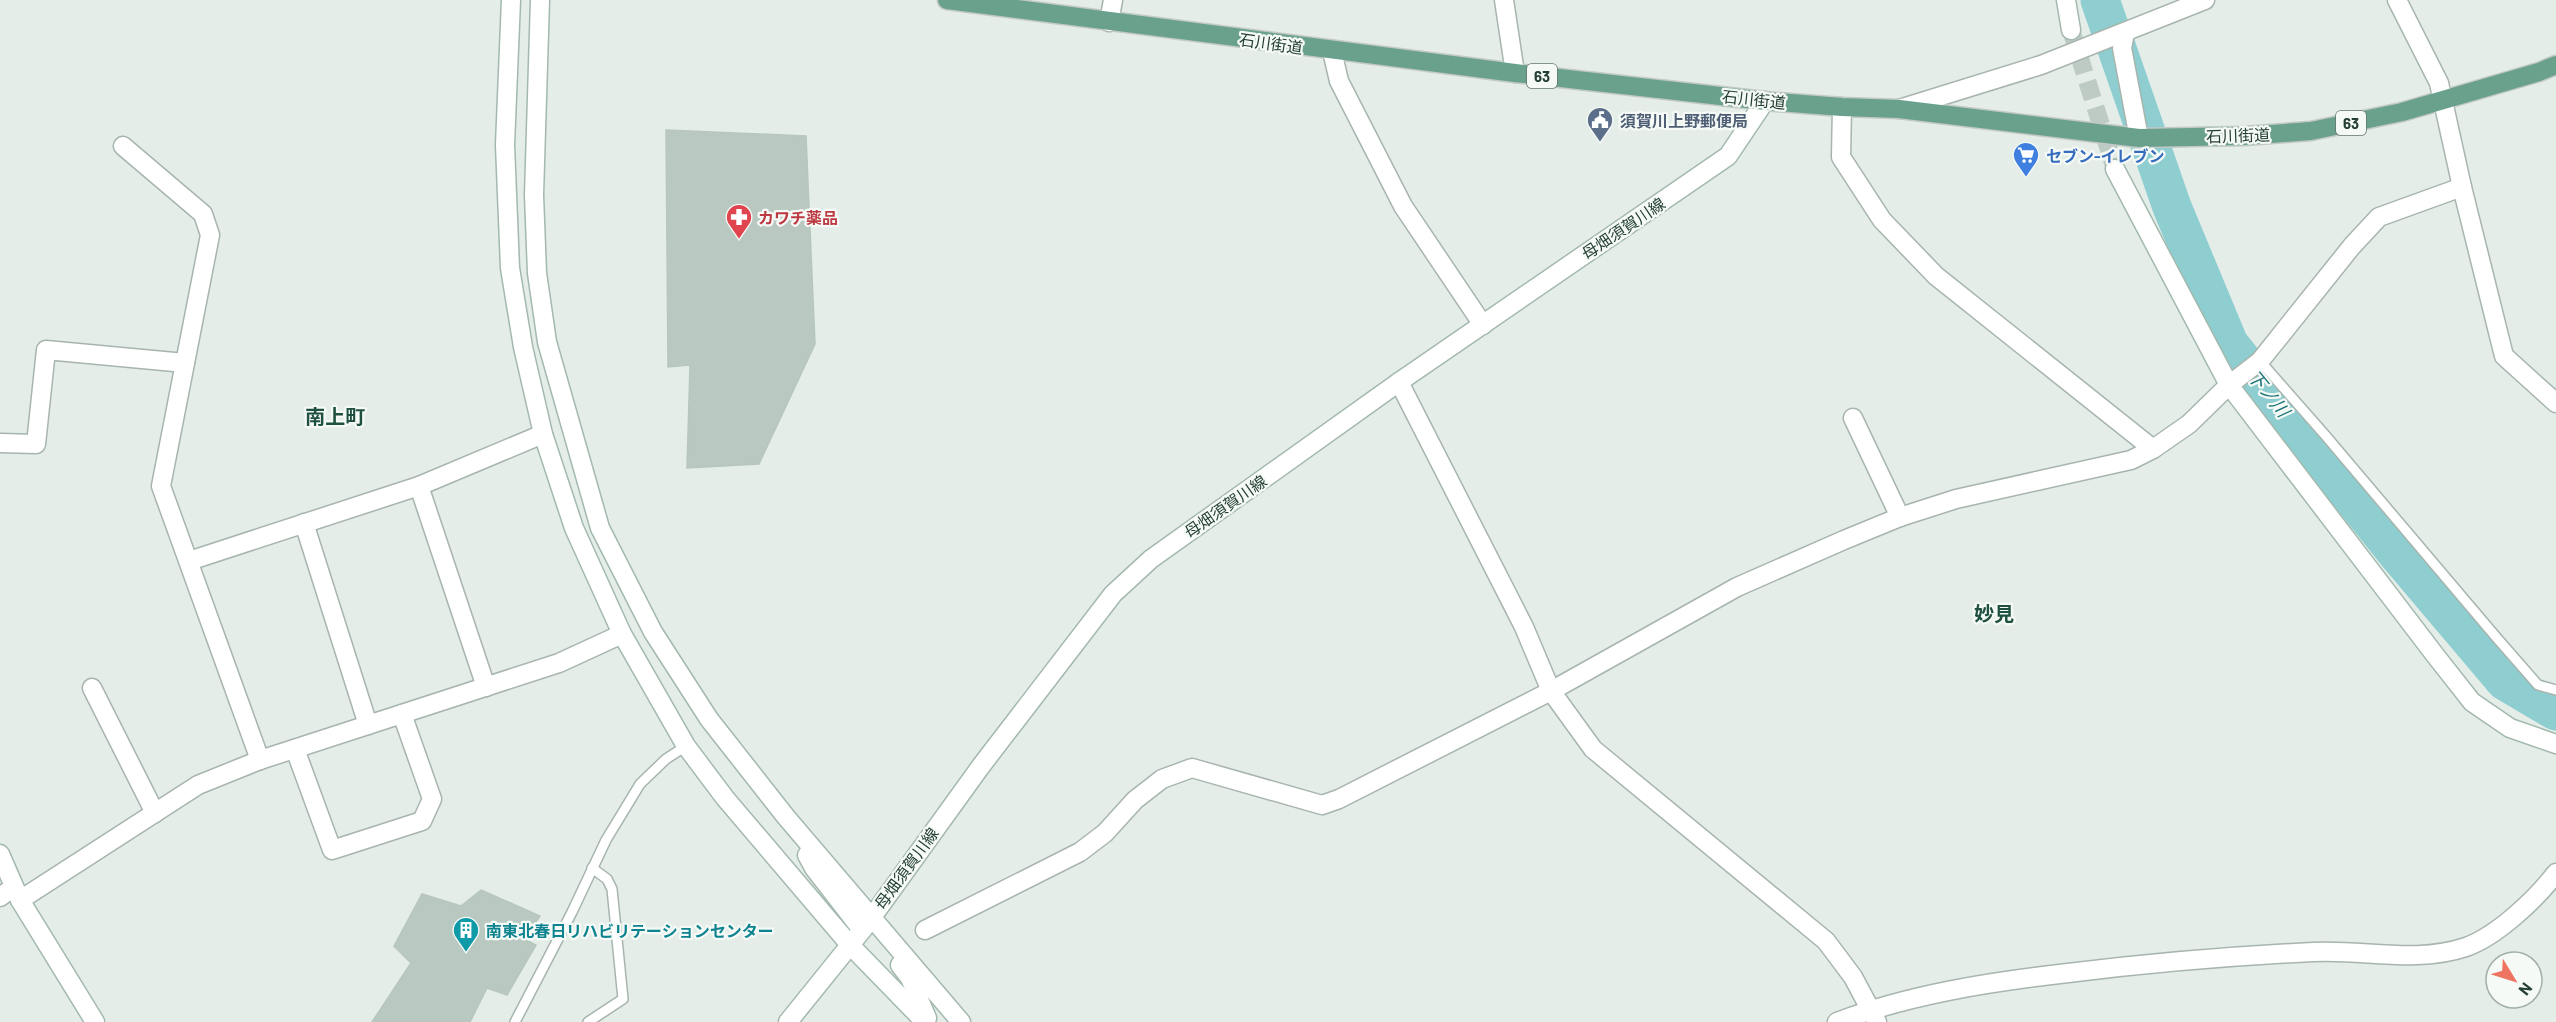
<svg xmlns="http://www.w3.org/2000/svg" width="2556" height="1022" font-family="Barlow,'Noto Sans JP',sans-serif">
  <rect width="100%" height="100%" fill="#e4ede8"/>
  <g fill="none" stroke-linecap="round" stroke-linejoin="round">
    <!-- river -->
    <polyline stroke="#8eced0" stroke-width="39" points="2100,0 2172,207 2229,344 2400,557 2505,681 2556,711"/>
  </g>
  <!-- building -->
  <g fill="#b9c8c1" stroke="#b7c7be" stroke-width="1.5">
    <polygon points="666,130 806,136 815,344 759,464 687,468 690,365 668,367"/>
    <polygon points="481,890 540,916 524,939 536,945 507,995 487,988 470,1022 372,1022 411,963 394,946 422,894 461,906"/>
  </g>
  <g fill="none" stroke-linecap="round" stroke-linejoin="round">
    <!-- secondary-tunnel -->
    <polyline stroke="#becac4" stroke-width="18" stroke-dasharray="18 9" stroke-linecap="butt" points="2071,30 2115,169"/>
    <!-- lane casing -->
    <g stroke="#a7b5ae" stroke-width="12">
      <g id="lane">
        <polyline points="2260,361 2325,435 2496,637 2538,685 2556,690"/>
        <polyline points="515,1022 572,912 606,840 640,784 666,759 686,746"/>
        <polyline points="588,1022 623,999 612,889 607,879 592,868"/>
      </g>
    </g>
    <!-- street casing -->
    <g stroke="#a7b5ae" stroke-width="21">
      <g id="street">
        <polyline points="1504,0 1515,73"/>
        <polyline points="2397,0 2439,83 2462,187 2504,356 2556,403"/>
        <polyline points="1109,22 1113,0"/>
        <polyline points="2125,33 2122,48 2139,138"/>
        <polyline points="1332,51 1339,81 1403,206 1483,325"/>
        <polyline points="1842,107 1841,157 1882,220 1936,276 2153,449"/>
        <polyline points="1899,109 2041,65 2205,0"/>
        <polyline points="123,146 203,214 210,235 161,486 260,760"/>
        <polyline points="1399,382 1524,627 1551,691 1593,749 1826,941 1853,977 1877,1022"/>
        <polyline points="1853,418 1900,517"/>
        <polyline points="0,443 36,444 46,350 185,363"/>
        <polyline points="419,486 486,687"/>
        <polyline points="304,523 368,725"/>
        <polyline points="189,561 419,486 543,434"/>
        <polyline points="92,688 155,813"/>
        <polyline points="295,749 332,850 422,821 432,799 402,714"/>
        <polyline points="0,897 14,887"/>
        <polyline points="20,900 198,785 260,760 559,663 622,634"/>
        <polyline points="925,930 1080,852 1105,833 1135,800 1162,779 1192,768 1322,805 1339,799 1551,691 1737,587 1844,540 1900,517 1956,499 2131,460 2153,449 2189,424 2229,385 2260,361 2352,246 2379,217 2462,187"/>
        <path d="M1837 1022C1911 994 1990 982 2068 973 2149 963 2231 956 2313 952 2364 949 2415 964 2466 947 2497 936 2536 899 2556 873"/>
      </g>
    </g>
    <!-- secondary casing -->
    <g stroke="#a3b9ae" stroke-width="21">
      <g id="secondary">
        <polyline points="511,0 505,145 510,268 523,347 543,434 574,528 622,634 686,746 725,798 850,945 925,1022"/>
        <polyline points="540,0 534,195 537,273 547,342 600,528 653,632 709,719 786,817 961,1022"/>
        <polyline points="2066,0 2071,30"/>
        <polyline points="2115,169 2229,385 2435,655 2472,702 2510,728 2556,744"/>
        <polyline points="0,854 20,900 95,1022"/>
        <polyline points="807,855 814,868 862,930"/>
        <polyline points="900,965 910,978 927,1018"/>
        <polyline points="788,1022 867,924 981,766 1113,594 1151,559 1399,382 1728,156 1765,101"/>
      </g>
    </g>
    <!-- primary casing -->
    <g stroke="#c2c9c6" stroke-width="21">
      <polyline id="primary" points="947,0 1515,73 1765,101 1842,107 1899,109 2139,138 2244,136 2311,131 2402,112 2539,72 2556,65"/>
    </g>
    <!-- lane -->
    <use href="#lane" stroke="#fff" stroke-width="9"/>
    <!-- street -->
    <use href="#street" stroke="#fff" stroke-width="18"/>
    <!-- secondary -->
    <use href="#secondary" stroke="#fff" stroke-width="18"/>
    <!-- primary -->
    <use href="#primary" stroke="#6aa18d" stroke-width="18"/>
  </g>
  <!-- icons -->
  <defs>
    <g id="civic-pin" transform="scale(1.35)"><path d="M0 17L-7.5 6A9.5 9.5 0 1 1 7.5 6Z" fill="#5c6f8a" stroke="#f5faf7"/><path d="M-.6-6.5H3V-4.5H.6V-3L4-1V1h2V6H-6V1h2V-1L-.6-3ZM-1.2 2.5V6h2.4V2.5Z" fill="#fff"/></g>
    <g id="supermarket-pin" transform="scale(1.35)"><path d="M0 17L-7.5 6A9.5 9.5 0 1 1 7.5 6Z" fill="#3f7fe0" stroke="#f5faf7"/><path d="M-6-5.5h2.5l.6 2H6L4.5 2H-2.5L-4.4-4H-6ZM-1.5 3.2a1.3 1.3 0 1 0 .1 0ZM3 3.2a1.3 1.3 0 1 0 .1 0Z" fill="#fff"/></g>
    <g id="pharmacy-pin" transform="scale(1.35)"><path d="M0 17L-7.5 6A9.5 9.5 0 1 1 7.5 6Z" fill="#e0444e" stroke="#f5faf7"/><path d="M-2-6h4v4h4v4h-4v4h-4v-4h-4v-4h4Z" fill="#fff"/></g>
    <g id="building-pin" transform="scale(1.35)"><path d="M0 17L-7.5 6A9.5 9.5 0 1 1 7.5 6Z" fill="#0f9aa8" stroke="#f5faf7"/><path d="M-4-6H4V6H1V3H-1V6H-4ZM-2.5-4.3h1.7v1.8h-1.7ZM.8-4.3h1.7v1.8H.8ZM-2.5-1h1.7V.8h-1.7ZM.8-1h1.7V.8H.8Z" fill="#fff"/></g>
  </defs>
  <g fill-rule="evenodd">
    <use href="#civic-pin" x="1600" y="120"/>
    <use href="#supermarket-pin" x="2026" y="155"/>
    <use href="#pharmacy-pin" x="739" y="217"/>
    <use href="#building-pin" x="466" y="930"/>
  </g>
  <g text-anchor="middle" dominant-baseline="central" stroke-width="4.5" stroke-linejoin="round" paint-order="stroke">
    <!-- shield labels -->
    <g fill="#f5faf7" stroke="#63776e" stroke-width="1.5">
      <rect x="1527" y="64" width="30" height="24" rx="4.5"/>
      <rect x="2336" y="111" width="30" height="24" rx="4.5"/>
    </g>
    <g font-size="15" font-weight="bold" fill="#243f34">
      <text x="1542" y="76">63</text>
      <text x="2351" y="123">63</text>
    </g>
    <!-- street labels -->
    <g font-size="16" fill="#243f34" stroke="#f5faf7">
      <text transform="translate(1271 43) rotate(8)">石川街道</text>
      <text transform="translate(1754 99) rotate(6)">石川街道</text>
      <text transform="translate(2238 135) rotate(-2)">石川街道</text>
      <text transform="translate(1623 228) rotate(-34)">母畑須賀川線</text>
      <text transform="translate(1225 506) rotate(-35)">母畑須賀川線</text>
      <text transform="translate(906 868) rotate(-54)">母畑須賀川線</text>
    </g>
    <!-- service labels -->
    <g font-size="16" font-weight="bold" fill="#4e5e75" stroke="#f5faf7" text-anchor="start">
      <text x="1620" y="120">須賀川上野郵便局</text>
    </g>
    <!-- shop labels -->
    <g font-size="16" font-weight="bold" fill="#366cbe" stroke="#f5faf7" text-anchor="start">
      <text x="2046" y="155">セブン-イレブン</text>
    </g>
    <!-- health labels -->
    <g font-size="16" font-weight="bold" fill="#be3a42" stroke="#f5faf7" text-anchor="start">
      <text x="758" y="217">カワチ薬品</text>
    </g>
    <!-- culture labels -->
    <g font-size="16" font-weight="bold" fill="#0d838f" stroke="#f5faf7" text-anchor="start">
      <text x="486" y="930">南東北春日リハビリテーションセンター</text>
    </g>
    <!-- water labels -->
    <g font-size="18" font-style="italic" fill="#1f7579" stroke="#f5faf7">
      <text transform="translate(2269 393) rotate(51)">下ノ川</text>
    </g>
    <!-- quarter labels -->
    <g font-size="20" font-weight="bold" fill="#20503f" stroke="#f5faf7">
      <text x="335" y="416">南上町</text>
      <text x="1994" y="613">妙見</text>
    </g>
  </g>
  <!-- north arrow -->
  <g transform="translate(2514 980) rotate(128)"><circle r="28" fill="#f5faf7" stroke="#a1afa9" stroke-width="1.5"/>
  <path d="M0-4.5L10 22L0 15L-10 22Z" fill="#ee7361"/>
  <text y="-9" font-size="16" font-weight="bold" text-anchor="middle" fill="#243f34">N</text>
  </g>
</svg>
